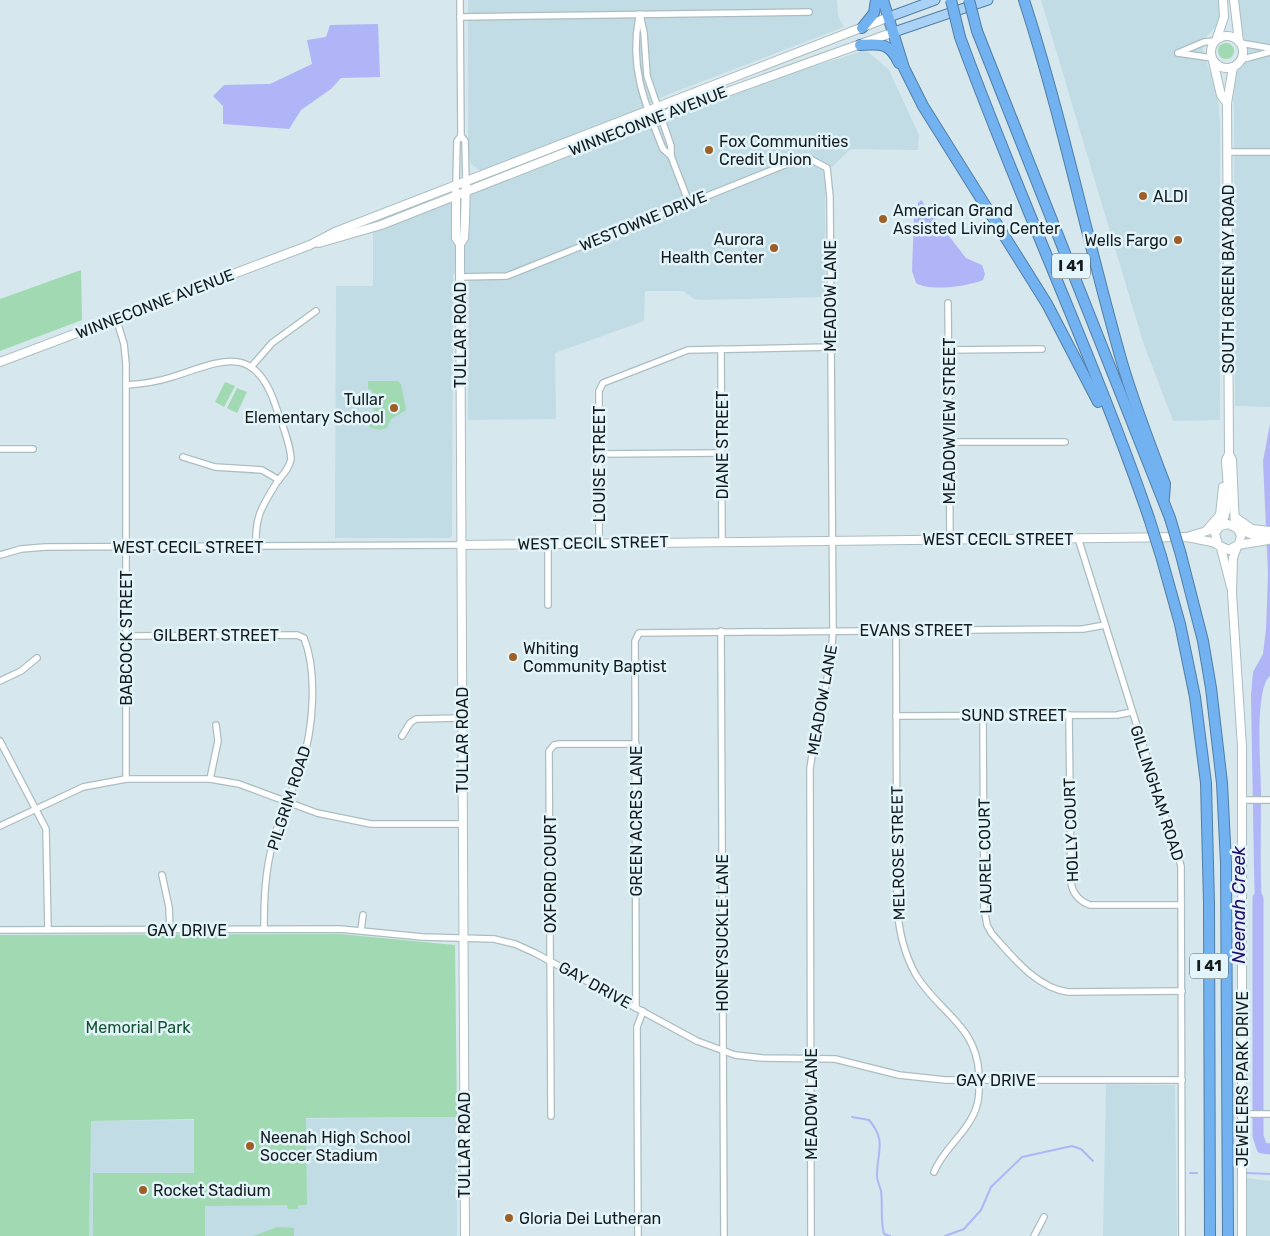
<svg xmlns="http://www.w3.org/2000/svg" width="1270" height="1236" font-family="Rubik,sans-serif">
  <rect width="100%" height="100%" fill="#d6e8ed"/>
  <!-- built -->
  <g fill="#c1dce4">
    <polygon points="468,0 837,0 838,16 844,27 669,94 631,113 481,171 471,164 468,150"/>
    <polygon points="1041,0 1219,0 1219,18 1217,26 1204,38 1203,50 1218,99 1220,123 1220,420 1173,421 1143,342"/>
    <polygon points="1238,0 1270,0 1270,407 1235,406 1234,110 1232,89 1234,75 1247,49 1239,20"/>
    <polygon points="866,50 889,70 919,135 918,150 851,149 833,166 823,172 825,182 825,297 701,300 694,299 683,291 645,291 644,321 555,353 556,419 468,420 469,274 453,274 452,536 449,538 335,538 336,286 373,286 373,232 582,150 612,143 672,120 676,115 776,78"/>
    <polygon points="1106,1084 1175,1085 1177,1236 1103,1236"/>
    <polygon points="457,1117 457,1236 89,1236 90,1121"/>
    <polygon points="1246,1178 1270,1181 1270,1236 1247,1236"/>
  </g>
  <!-- green -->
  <g fill="#a0d9b2">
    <circle cx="1226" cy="51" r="8"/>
    <polygon points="81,270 82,320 0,351 0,299"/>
    <polygon points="368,381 398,381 401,384 406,410 391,419 387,428 379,430 369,427 374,414 372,390 368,389"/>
    <polygon points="225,382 235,386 224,407 215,402"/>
    <polygon points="237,388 247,392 237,413 227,408"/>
    <polygon points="340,934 455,945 457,1117 306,1118 307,1205 298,1205 298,1209 288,1209 287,1205 205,1206 205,1236 93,1236 93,1173 194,1173 194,1119 91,1121 89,1236 0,1236 0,935"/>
    <polygon points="277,1227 294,1228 294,1236 253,1236"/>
  </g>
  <!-- water -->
  <g fill="#b0b5f8">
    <polygon points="378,24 380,77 341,78 331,89 301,110 289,129 223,124 223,106 213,96 224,85 270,84 312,64 307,40 326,37 330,25"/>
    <path d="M921 200 966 258 982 265 985 274 983 280C969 286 929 292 916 283L912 271 914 216 918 214V203Z"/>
    <path d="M1270 424V676C1254 689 1261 770 1261 792 1261 831 1260 870 1262 910L1258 912 1255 906 1254 868 1251 695 1253 672 1263 654 1266 629 1268 573 1263 461Z"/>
  </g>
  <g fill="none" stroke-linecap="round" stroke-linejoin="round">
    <!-- stream -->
    <g stroke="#b0b5f8" stroke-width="2">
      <path d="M852 1117 869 1120C887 1141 877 1151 877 1176 877 1181 880 1186 881 1191 883 1206 880 1219 884 1234L890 1236"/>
      <polyline points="1190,1173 1197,1173"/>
      <polyline points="1246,1173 1270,1174"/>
      <polyline points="945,1236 964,1229 981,1210 991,1187 1022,1157 1072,1146 1081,1149 1093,1161"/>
    </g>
    <!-- river -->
    <polyline stroke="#b0b5f8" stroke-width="11" points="1258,898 1258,1136 1262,1148 1270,1149"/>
    <!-- street casing -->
    <g stroke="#acbdc2" stroke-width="8">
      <g id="street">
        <polyline points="460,0 461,136 465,141 466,181"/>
        <polyline points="640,14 644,33 647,76 671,146 671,156 689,203"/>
        <polyline points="460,17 809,12"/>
        <path d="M639 17C629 67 645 104 663 149L671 156"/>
        <polyline points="1240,43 1270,48"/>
        <polyline points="1178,53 1204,42 1214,41"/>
        <polyline points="1178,53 1212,58"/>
        <polyline points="1240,60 1270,52"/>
        <polyline points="1228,152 1270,152"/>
        <polyline points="456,185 457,141 461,136"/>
        <path d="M460 277 507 276 787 164 812 160 827 168 830 197 833 630C831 678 816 722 810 769L811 1236"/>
        <polyline points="948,303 950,539"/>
        <polyline points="116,318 124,344 126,364 126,779"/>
        <polyline points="721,349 722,541"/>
        <polyline points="949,350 1042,349"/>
        <polyline points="251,367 272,343 316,311"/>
        <path d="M126 385C142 384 157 382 172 377 222 361 255 342 276 407 282 424 290 442 291 459 289 469 283 474 277 482 261 508 255 516 256 547"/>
        <polyline points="949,442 1065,442"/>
        <polyline points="0,449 33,449"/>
        <polyline points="599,454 721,453"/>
        <polyline points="183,457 215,467 262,470 279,480"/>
        <polyline points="1078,538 1181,866 1182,1236"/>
        <polyline points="548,543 548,605"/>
        <polyline points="599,543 599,391 603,383 688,350 830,347"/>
        <polyline points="0,555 21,549 45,547 460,545"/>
        <path d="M896 630 897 902C898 927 903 952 916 975 939 1013 977 1025 979 1075 979 1085 980 1096 977 1105 970 1131 944 1147 934 1172"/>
        <polyline points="721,631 724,1236"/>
        <path d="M126 636 297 635 304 638C318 673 313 732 301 766 293 792 279 816 273 842 265 871 264 899 264 929"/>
        <polyline points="0,681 21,671 37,658"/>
        <path d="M1069 715 1071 883C1073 894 1079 901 1090 905H1181"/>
        <polyline points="896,716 1117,715 1132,712"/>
        <path d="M983 716 984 908 987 925 992 934C1012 956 1036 988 1068 992L1182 991"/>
        <polyline points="402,736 410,723 416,719 461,718"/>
        <polyline points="0,741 46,829 48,930"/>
        <polyline points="210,779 218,741 216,725"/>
        <polyline points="1242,800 1270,800"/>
        <polyline points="0,826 83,787 126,779 210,779 239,784 317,813 371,824 463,824"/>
        <polyline points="162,875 169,907 170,930"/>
        <polyline points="0,930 340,929 423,937 494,939 515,944 535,953 697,1041 735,1055 762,1058 835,1059 899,1075 945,1080 1182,1080"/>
        <polyline points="361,930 363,915"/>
        <polyline points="636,1008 635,641 639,633 1083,629 1105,625"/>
        <polyline points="1242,1114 1270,1114"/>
        <polyline points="551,1116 549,751 554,745 559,744 636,744"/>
        <polyline points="638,1236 637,1027 643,1011"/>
        <polyline points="1034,1236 1044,1217"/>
      </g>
    </g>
    <!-- secondary casing -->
    <g stroke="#acbdc2" stroke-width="10">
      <g id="secondary">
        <polyline points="1234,0 1239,42"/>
        <circle cx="1227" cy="52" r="16"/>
        <polyline points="1217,38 1224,17 1223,0"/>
        <polyline points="1213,61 1221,95 1227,103"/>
        <polyline points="456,192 456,238 460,244"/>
        <polyline points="319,243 381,225 638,124 894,32"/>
        <polyline points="0,362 310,245 335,232 889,17"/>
        <polyline points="1229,454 1232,460 1235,526"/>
        <polyline points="1235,517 1252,529 1270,531"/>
        <path d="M1220 526C1232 506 1227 483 1226 460L1229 454 1227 103 1233 67"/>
        <polyline points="1238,529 1253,535 1270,536"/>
        <polyline points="1206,531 1220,515 1223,487"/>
        <polyline points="1187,537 1210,530"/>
        <polyline points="460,545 1187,537 1212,542 1229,550 1239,544 1241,536 1238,529 1228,524 1220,526 1215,533 1218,545"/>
        <polyline points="1238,545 1268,540"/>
        <polyline points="1237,547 1233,558 1232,593 1242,747 1242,1236"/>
        <polyline points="1221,548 1231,587"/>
        <polyline points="465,1236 460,264 460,244 464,238 465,220 466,181"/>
      </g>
    </g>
    <!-- primary casing -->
    <g stroke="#517ea6" stroke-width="11">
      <g id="primary">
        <polyline points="889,17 935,0"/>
        <polyline points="894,32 988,0"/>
      </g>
    </g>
    <!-- highway casing -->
    <g stroke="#517ea6" stroke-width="12">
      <g id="highway">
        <polyline points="883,0 904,68 923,106 1047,304 1098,402"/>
        <path d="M1024 0C1063 120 1088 245 1123 366 1135 406 1150 445 1165 484L1164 498"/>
        <polyline points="862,28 874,13 876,0"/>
        <polyline points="977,31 1170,518"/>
        <path d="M960 37C1019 199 1093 355 1149 518"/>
        <path d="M860 45C881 44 889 42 899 63"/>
        <polyline points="1181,555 1203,641 1211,688 1222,783 1226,863 1228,1236"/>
        <polyline points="1161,556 1180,624 1195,697 1206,783 1209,904 1210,1236"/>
      </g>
    </g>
    <!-- street -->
    <use href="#street" stroke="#fff" stroke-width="5.5"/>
    <!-- secondary -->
    <use href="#secondary" stroke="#fff" stroke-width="8"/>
    <!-- primary -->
    <use href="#primary" stroke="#aad1f6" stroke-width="9"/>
    <!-- highway -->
    <use href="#highway" stroke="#72b2f0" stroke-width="10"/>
    <!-- highway-bridge casing -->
    <g stroke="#517ea6" stroke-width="12" stroke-linecap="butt">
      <g id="highway-bridge">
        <polyline points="951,0 960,37"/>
        <polyline points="969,0 977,31"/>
        <polyline points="1149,518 1161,556"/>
        <polyline points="1170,518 1181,555"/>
      </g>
    </g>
    <!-- highway-bridge -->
    <use href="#highway-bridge" stroke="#72b2f0" stroke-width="10"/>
  </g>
  <!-- markers -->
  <g fill="#9f6027" stroke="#e3f5fa" stroke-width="2">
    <circle cx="709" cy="150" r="5"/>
    <circle cx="1143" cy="196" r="5"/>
    <circle cx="883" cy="219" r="5"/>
    <circle cx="1178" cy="240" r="5"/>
    <circle cx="774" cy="248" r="5"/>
    <circle cx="394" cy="408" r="5"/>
    <circle cx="513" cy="657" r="5"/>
    <circle cx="250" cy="1146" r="5"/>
    <circle cx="143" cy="1190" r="5"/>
    <circle cx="509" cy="1218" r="5"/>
  </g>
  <g text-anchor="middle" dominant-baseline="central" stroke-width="5" stroke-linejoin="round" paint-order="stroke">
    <!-- shield labels -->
    <g fill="#e3f5fa" stroke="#535d60" stroke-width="1">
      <rect x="1052" y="253.5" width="38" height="25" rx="4"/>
      <rect x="1190" y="953.5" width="38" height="25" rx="4"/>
    </g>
    <g font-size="15" font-weight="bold" fill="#151c1e">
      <text x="1071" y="266">I 41</text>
      <text x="1209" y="966">I 41</text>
    </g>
    <!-- street labels -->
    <g font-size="16" fill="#151c1e" stroke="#e3f5fa">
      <text transform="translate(648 121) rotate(-21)">WINNECONNE AVENUE</text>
      <text transform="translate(643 221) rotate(-22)">WESTOWNE DRIVE</text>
      <text transform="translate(1228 279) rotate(-90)">SOUTH GREEN BAY ROAD</text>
      <text transform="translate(830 296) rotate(-90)">MEADOW LANE</text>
      <text transform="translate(155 304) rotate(-21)">WINNECONNE AVENUE</text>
      <text transform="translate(460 335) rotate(-90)">TULLAR ROAD</text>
      <text transform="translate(949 421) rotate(-90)">MEADOWVIEW STREET</text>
      <text transform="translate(722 445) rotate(-90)">DIANE STREET</text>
      <text transform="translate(599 464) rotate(-90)">LOUISE STREET</text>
      <text x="998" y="539">WEST CECIL STREET</text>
      <text transform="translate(593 543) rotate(-1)">WEST CECIL STREET</text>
      <text x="188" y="547">WEST CECIL STREET</text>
      <text x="916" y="630">EVANS STREET</text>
      <text x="216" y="635">GILBERT STREET</text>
      <text transform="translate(126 638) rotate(-90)">BABCOCK STREET</text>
      <text transform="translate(822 700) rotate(-80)">MEADOW LANE</text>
      <text x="1014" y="715">SUND STREET</text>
      <text transform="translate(462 740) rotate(-90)">TULLAR ROAD</text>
      <text transform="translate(1157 793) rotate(72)">GILLINGHAM ROAD</text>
      <text transform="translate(289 798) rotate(-72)">PILGRIM ROAD</text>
      <text transform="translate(636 821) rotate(-90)">GREEN ACRES LANE</text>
      <text transform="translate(1071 830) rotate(-92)">HOLLY COURT</text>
      <text transform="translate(898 853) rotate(-91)">MELROSE STREET</text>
      <text transform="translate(985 856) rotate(-91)">LAUREL COURT</text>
      <text transform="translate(550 874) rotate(-90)">OXFORD COURT</text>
      <text x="187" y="930">GAY DRIVE</text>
      <text transform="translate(722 933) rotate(-90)">HONEYSUCKLE LANE</text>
      <text transform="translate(595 985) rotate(29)">GAY DRIVE</text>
      <text transform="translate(1242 1079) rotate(-90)">JEWELERS PARK DRIVE</text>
      <text x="996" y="1080">GAY DRIVE</text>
      <text transform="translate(811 1104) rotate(-90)">MEADOW LANE</text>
      <text transform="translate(464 1145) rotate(-90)">TULLAR ROAD</text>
    </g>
    <!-- poi labels -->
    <g font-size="16" fill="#151c1e" stroke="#e3f5fa" text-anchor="start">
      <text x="719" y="141">Fox Communities<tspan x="719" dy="18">Credit Union</tspan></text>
      <text x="1153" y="196">ALDI</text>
      <text x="893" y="210">American Grand<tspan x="893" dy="18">Assisted Living Center</tspan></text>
      <text x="764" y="239" text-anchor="end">Aurora<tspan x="764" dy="18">Health Center</tspan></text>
      <text x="1168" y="240" text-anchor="end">Wells Fargo</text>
      <text x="384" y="399" text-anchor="end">Tullar<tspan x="384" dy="18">Elementary School</tspan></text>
      <text x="523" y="648">Whiting<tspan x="523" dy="18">Community Baptist</tspan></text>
      <text x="260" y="1137">Neenah High School<tspan x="260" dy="18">Soccer Stadium</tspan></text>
      <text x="153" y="1190">Rocket Stadium</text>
      <text x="519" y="1218">Gloria Dei Lutheran</text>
    </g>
    <!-- park labels -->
    <g font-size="16" fill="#11532f" stroke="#e3f5fa">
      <text x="138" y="1027">Memorial Park</text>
    </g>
    <!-- water labels -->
    <g font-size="18" font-style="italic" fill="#230f6e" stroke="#e3f5fa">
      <text transform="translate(1239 905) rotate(-90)">Neenah Creek</text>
    </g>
  </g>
</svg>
